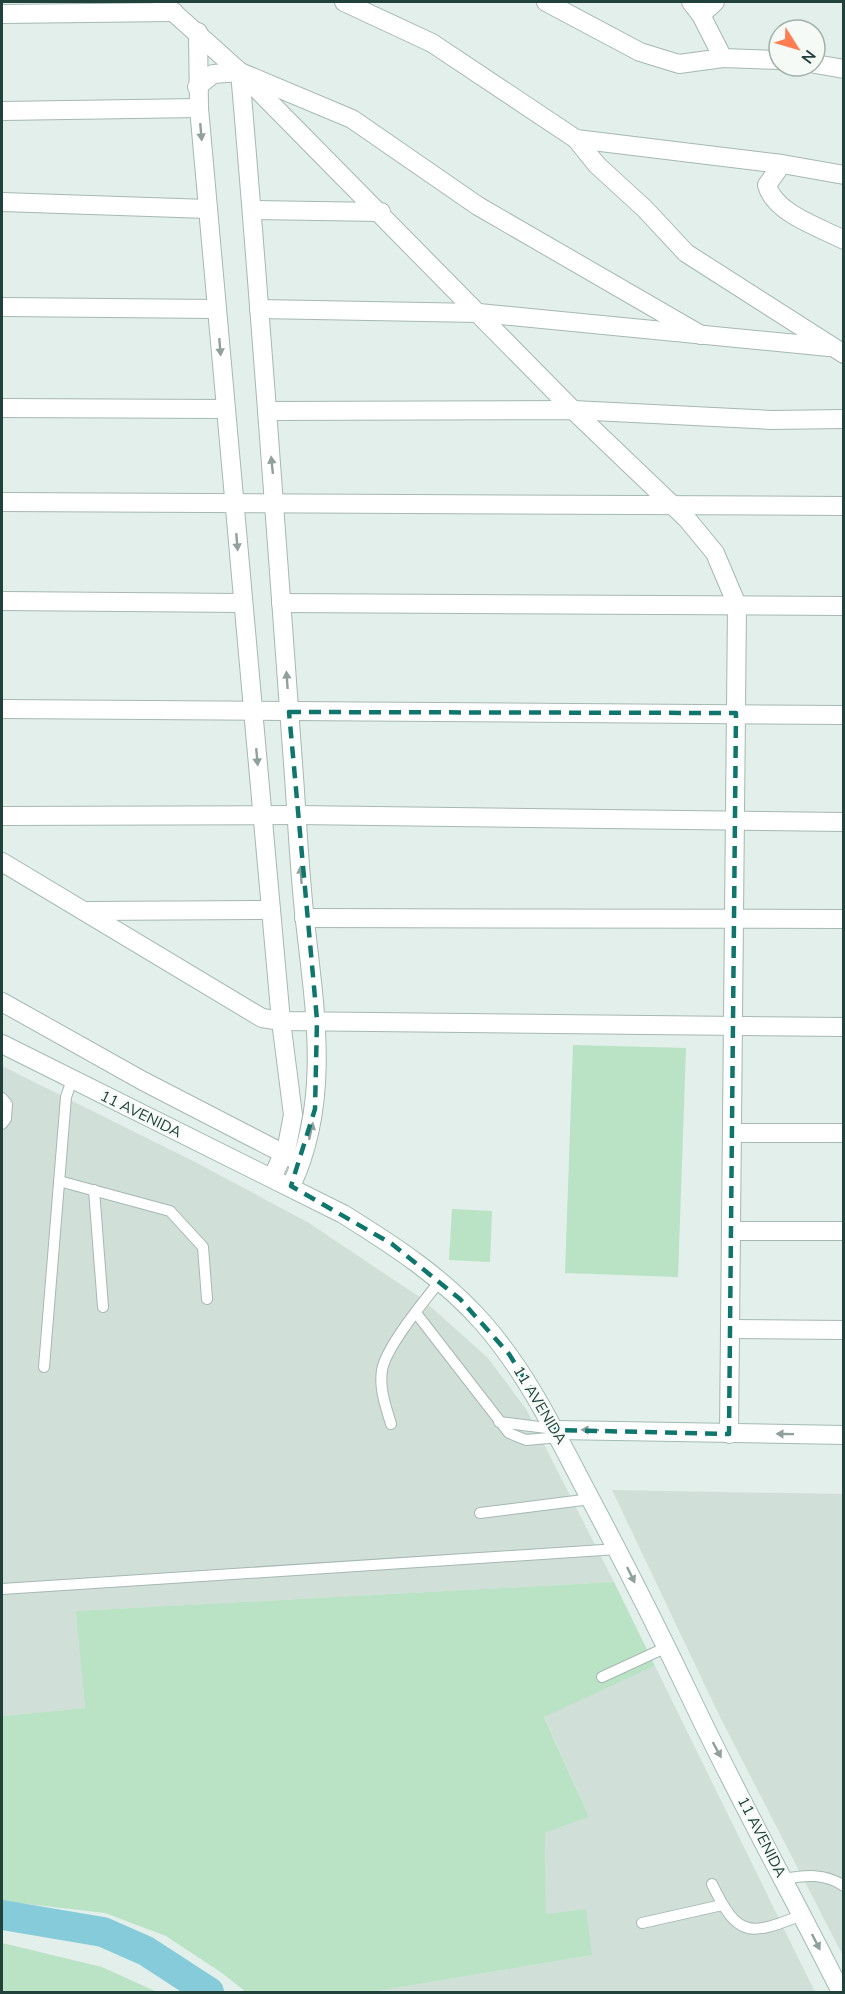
<svg xmlns="http://www.w3.org/2000/svg" width="845" height="1994" font-family="'Nunito Sans',sans-serif">
  <rect width="100%" height="100%" fill="#e3efea"/>
  <!-- built -->
  <g fill="#d1dfd9">
    <polygon points="2,1066 197,1163 309,1223 421,1298 488,1358 526,1409 614,1582 77,1611 85,1708 2,1716"/>
    <polygon points="612,1490 843,1494 843,1956 719,1715"/>
    <polygon points="655,1666 815,1992 372,1992 592,1955 546,1914 545,1833 589,1817 544,1716"/>
  </g>
  <!-- green -->
  <g fill="#bae2c5">
    <polygon points="573,1045 686,1048 678,1277 565,1273"/>
    <polygon points="452,1209 492,1211 490,1262 449,1260"/>
    <polygon points="614,1582 655,1666 544,1717 589,1817 545,1833 546,1914 586,1909 592,1955 372,1992 246,1992 222,1973 166,1936 105,1913 2,1901 2,1716 85,1708 76,1611"/>
    <polygon points="2,1943 102,1967 157,1992 2,1992"/>
  </g>
  <g fill="none" stroke-linecap="round" stroke-linejoin="round">
    <!-- river -->
    <polyline stroke="#86cbd9" stroke-width="30" points="2,1915 103,1932 146,1951 209,1992"/>
    <!-- service casing -->
    <g stroke="#a5b8b2" stroke-width="12">
      <g id="service">
        <polyline points="2,1098 7,1104 6,1119 2,1124"/>
        <polyline points="59,1181 170,1211 203,1247 207,1299"/>
        <polyline points="94,1190 103,1307"/>
        <polyline points="416,1313 509,1433 526,1440 560,1437"/>
        <polyline points="44,1367 66,1097 72,1080"/>
        <polyline points="499,1422 555,1429"/>
        <path d="M391 1424C386 1407 379 1389 382 1370 386 1347 424 1301 440 1281"/>
        <polyline points="480,1513 591,1499"/>
        <polyline points="2,1589 618,1549"/>
        <polyline points="602,1677 667,1647"/>
        <path d="M784 1879C805 1875 825 1873 844 1886"/>
        <path d="M712 1884C738 1938 749 1936 802 1915"/>
        <polyline points="642,1923 722,1905"/>
      </g>
    </g>
    <!-- minor casing -->
    <g stroke="#a5b8b2" stroke-width="20">
      <g id="minor">
        <polyline points="162,2 240,72 573,410 687,519 715,553 737,605 729,1434"/>
        <polyline points="344,2 432,43 576,139 782,164 844,175"/>
        <polyline points="546,2 640,52 679,64 723,58 779,60"/>
        <polyline points="691,2 701,15 723,58"/>
        <polyline points="2,14 174,12"/>
        <polyline points="701,15 715,2"/>
        <polyline points="198,32 199,108 281,1021 293,1115 287,1146 272,1178"/>
        <polyline points="815,64 844,69"/>
        <path d="M240 72C260 302 276 533 293 763 297 815 299 868 305 921 315 1010 331 1102 291 1186"/>
        <polyline points="197,87 213,74 240,72 352,119 478,206 701,335"/>
        <polyline points="2,111 199,108"/>
        <polyline points="576,139 597,165 645,209 686,253 844,354"/>
        <path d="M782 164 767 185C774 213 819 227 844 240"/>
        <polyline points="2,202 208,209"/>
        <polyline points="252,210 381,212"/>
        <polyline points="2,307 216,309"/>
        <polyline points="259,309 479,313 829,347"/>
        <polyline points="2,408 225,409"/>
        <polyline points="267,411 573,410 772,420 844,419"/>
        <polyline points="2,502 844,506"/>
        <polyline points="2,601 242,603"/>
        <polyline points="281,603 844,606"/>
        <polyline points="2,709 844,715"/>
        <polyline points="2,816 297,815 844,822"/>
        <polyline points="2,862 262,1018 281,1021 844,1027"/>
        <polyline points="88,911 271,910"/>
        <polyline points="304,918 844,919"/>
        <polyline points="2,1002 143,1081 294,1159"/>
        <polyline points="732,1133 844,1133"/>
        <polyline points="731,1231 844,1231"/>
        <polyline points="730,1329 844,1330"/>
      </g>
    </g>
    <!-- secondary casing -->
    <g stroke="#a0bcb2" stroke-width="20">
      <g id="secondary">
        <path d="M2 1044 343 1214C393 1245 444 1278 484 1324 530 1377 558 1438 591 1500 626 1566 659 1631 691 1698 738 1798 792 1894 841 1992"/>
        <polyline points="557,1430 844,1435"/>
      </g>
    </g>
    <!-- service -->
    <use href="#service" stroke="#fff" stroke-width="10"/>
    <!-- minor -->
    <use href="#minor" stroke="#fff" stroke-width="18"/>
    <!-- secondary -->
    <use href="#secondary" stroke="#fff" stroke-width="18"/>
  </g>
  <!-- one-way arrows -->
  <defs><path id="oneway-solid" d="M-6-.8H1V-3.2L6.5 0L1 3.2V.8H-6Z" transform="scale(1.5)"/></defs>
  <g fill="#90a09c">
    <use href="#oneway-solid" transform="translate(201 132) rotate(85)"/>
    <use href="#oneway-solid" transform="translate(220 347) rotate(85)"/>
    <use href="#oneway-solid" transform="translate(272 465) rotate(-96)"/>
    <use href="#oneway-solid" transform="translate(237 542) rotate(85)"/>
    <use href="#oneway-solid" transform="translate(287 680) rotate(-94)"/>
    <use href="#oneway-solid" transform="translate(257 757) rotate(85)"/>
    <use href="#oneway-solid" transform="translate(301 875) rotate(-94)"/>
    <use href="#oneway-solid" transform="translate(311 1131) rotate(-77)"/>
    <use href="#oneway-solid" transform="translate(590 1430) rotate(-179)"/>
    <use href="#oneway-solid" transform="translate(785 1434) rotate(-179)"/>
    <use href="#oneway-solid" transform="translate(631 1575) rotate(64)"/>
    <use href="#oneway-solid" transform="translate(717 1750) rotate(62)"/>
    <use href="#oneway-solid" transform="translate(816 1942) rotate(63)"/>
  </g>
  <!-- marked area -->
  <path fill="none" stroke="#0f766e" stroke-width="4.5" stroke-dasharray="12 8" stroke-linejoin="round" d="M289 712 736 713 729 1434 557 1430 509 1354 460 1299 392 1244 291 1186 315 1109 317 1020Z"/>
  <g text-anchor="middle" dominant-baseline="central" stroke-width="4.5" stroke-linejoin="round" paint-order="stroke">
    <!-- street labels -->
    <g font-size="15" fill="#20423a" stroke="#f5faf7">
      <text transform="translate(141 1114) rotate(26)">11 AVENIDA</text>
      <text transform="translate(540 1405) rotate(59)">11 AVENIDA</text>
      <text transform="translate(762 1837) rotate(63)">11 AVENIDA</text>
    </g>
  </g>
  <!-- border -->
  <rect width="845" height="1994" fill="none" stroke="#20423a" stroke-width="6"/>
  <!-- north arrow -->
  <g transform="translate(797 48) rotate(127)"><circle r="28" fill="#f5faf7" stroke="#a0b0ab" stroke-width="1.5"/>
  <path d="M0-4.5L10 22L0 15L-10 22Z" fill="#ff7d51"/>
  <text y="-9" font-size="16" font-weight="bold" text-anchor="middle" fill="#20423a">N</text>
  </g>
</svg>
